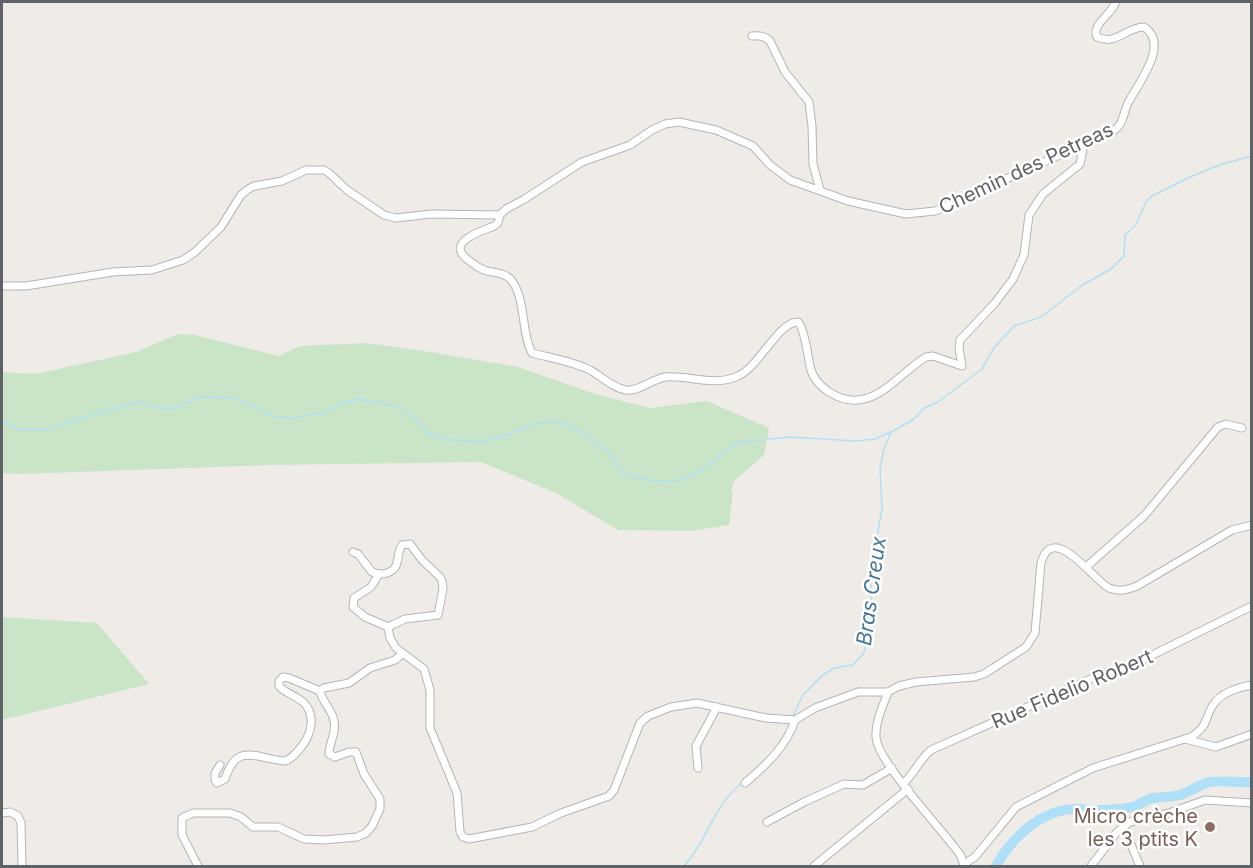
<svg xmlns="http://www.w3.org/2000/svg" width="1253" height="868" font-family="Inter,sans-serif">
  <rect width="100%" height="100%" fill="#efece7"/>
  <!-- green -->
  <g fill="#cae4c7">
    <polygon points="178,334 195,335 279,356 300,346 367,343 431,352 518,367 595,394 650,408 707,401 769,428 764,455 734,481 731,492 733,493 729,525 691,531 618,530 556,493 481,462 271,465 23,474 2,473 2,372 35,374 136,352"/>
    <polygon points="2,617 97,623 149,684 2,720"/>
  </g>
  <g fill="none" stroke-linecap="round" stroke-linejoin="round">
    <!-- stream -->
    <g stroke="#b0e0f7" stroke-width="1.5">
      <polyline points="2,420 18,429 47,429 133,403 142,403 157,408 171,409 204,396 232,398 248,403 272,416 292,418 324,413 340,404 358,399 397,406 412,416 427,432 436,436 451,440 482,442 507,435 532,424 556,420 579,431 601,446 610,453 620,470 627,475 655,481 680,480 693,475 706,467 733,445 749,441 790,437 856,441 875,439 893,431 914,419 924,408 938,402 982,369 993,349 1014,326 1041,317 1081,286 1111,269 1124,256 1125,235 1136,225 1146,202 1152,196 1188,178 1219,165 1252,156"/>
      <polyline points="793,716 803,695 823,675 834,668 853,665 864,653 871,615 871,581 877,560 876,543 882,508 880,469 884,448 891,433"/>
      <polyline points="779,744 784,735"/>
      <path d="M684 866C708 840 713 805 743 782"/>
    </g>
    <!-- river -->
    <path stroke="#b0e0f7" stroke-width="10" d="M996 866C1012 838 1039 811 1073 809 1080 808 1085 810 1092 810 1105 811 1120 809 1133 807 1140 805 1146 799 1154 798 1164 796 1175 798 1185 793 1194 789 1201 784 1210 782 1224 780 1238 783 1252 782"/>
    <!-- street casing -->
    <g stroke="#b2b5b8" stroke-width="9">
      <g id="street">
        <path d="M752 36C759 35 765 36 770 41L785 72 809 102 812 126 813 164 820 190"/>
        <path d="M500 215 498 223 494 226C482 231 445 242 467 259 473 264 480 269 487 271 496 273 506 273 512 281 526 300 521 333 532 353 551 358 572 361 590 370 601 376 613 388 626 390 639 392 652 379 665 377 689 375 715 387 738 376 759 367 779 321 798 322 804 327 808 356 810 366 812 377 820 386 829 392 870 418 895 376 926 357L933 356 962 366 959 349 960 340 995 303 1013 279 1024 255 1029 215 1043 194 1080 164 1084 144"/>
        <path d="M2 286H26L113 272 152 270 183 260 195 252 221 227 241 195 247 190 254 186 282 181 306 170H324L329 173 347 190 384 215 396 218 431 214 500 215 506 209 523 200 582 162 630 145 652 130 665 124 679 122 716 130 753 146 770 165 790 180 848 201 906 214 935 211 1113 131C1124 125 1123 113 1128 103 1137 85 1171 44 1144 27 1126 27 1117 46 1097 37 1091 25 1110 16 1116 2"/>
        <path d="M353 552 358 554 372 572C378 574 381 575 387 573 402 568 395 555 402 545L410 544 422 560 440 577 442 581 443 589 438 615 405 619 388 627"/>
        <polyline points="1086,567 1144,516 1218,427 1226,424 1242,428"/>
        <polyline points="379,574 371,587 354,598 353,607 365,617 388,627"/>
        <polyline points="388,627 390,638 396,648 424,669 430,690 430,728 457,793 460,832 463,837 469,839 532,827 561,813 609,796 614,790 640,723 648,716 671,707 697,703 766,718 795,720 815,708 858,692 888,692"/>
        <polyline points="1185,739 1216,747 1252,734"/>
        <path d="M220 765 215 773V780L217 783 225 779C237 742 254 758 285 761 292 759 297 752 302 746 312 733 316 714 303 702 295 695 286 694 279 686V681L283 677 289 678 320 691"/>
        <polyline points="698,768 696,746 717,707"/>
        <path d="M745 783C765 766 787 746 795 720"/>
        <path d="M903 784C914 774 919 760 931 750L1104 673 1130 666 1252 606"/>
        <polyline points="2,813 10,812 18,816 21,823 22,866"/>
        <polyline points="767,822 804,802 844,784 863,785 892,768"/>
        <polyline points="1123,826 1140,866"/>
        <path d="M964 864 975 857 1016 807 1093 768 1191 737C1210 724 1203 721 1213 705 1220 693 1239 687 1252 685"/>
        <path d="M198 866 182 835V818L193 813H230L241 817 253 827H278L304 839 324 840 357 837 366 833 372 826 380 809V799L364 774 356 752H349L335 757 329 754C329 742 337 733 334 721 332 709 322 702 320 691L324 688 349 683 370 668 395 660 402 654"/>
        <polyline points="814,866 908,789"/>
        <path d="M964 866 961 856C944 831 877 762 876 737 875 722 883 706 888 692L899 686 916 682 974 677 984 674 1026 647 1035 633 1041 563C1053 520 1094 581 1109 588 1119 592 1127 590 1137 586L1232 530 1252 525"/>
        <polyline points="1091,866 1117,832 1130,822 1169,813 1205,800 1252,803"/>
      </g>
    </g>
    <!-- street -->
    <use href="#street" stroke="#fff" stroke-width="7"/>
  </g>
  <!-- markers -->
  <circle fill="#8d6e63" stroke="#fff" stroke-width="2" cx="1210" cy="827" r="6"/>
  <g text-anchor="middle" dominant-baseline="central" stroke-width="5" stroke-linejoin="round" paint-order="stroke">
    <!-- street labels -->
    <g font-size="20" fill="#5f6366" stroke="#fff">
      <text transform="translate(1026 168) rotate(-25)">Chemin des Petreas</text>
      <text transform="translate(1072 689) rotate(-23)">Rue Fidelio Robert</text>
    </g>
    <!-- education labels -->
    <g font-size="20" fill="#785e54" stroke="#fff" text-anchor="end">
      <text x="1198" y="816">Micro crèche<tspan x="1198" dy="23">les 3 ptits K</tspan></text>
    </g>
    <!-- water labels -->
    <g font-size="21" font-style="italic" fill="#477797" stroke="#fff">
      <text transform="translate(871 591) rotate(-82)">Bras Creux</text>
    </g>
  </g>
  <!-- border -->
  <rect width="1253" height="868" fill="none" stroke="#5f6366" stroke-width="6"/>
</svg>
